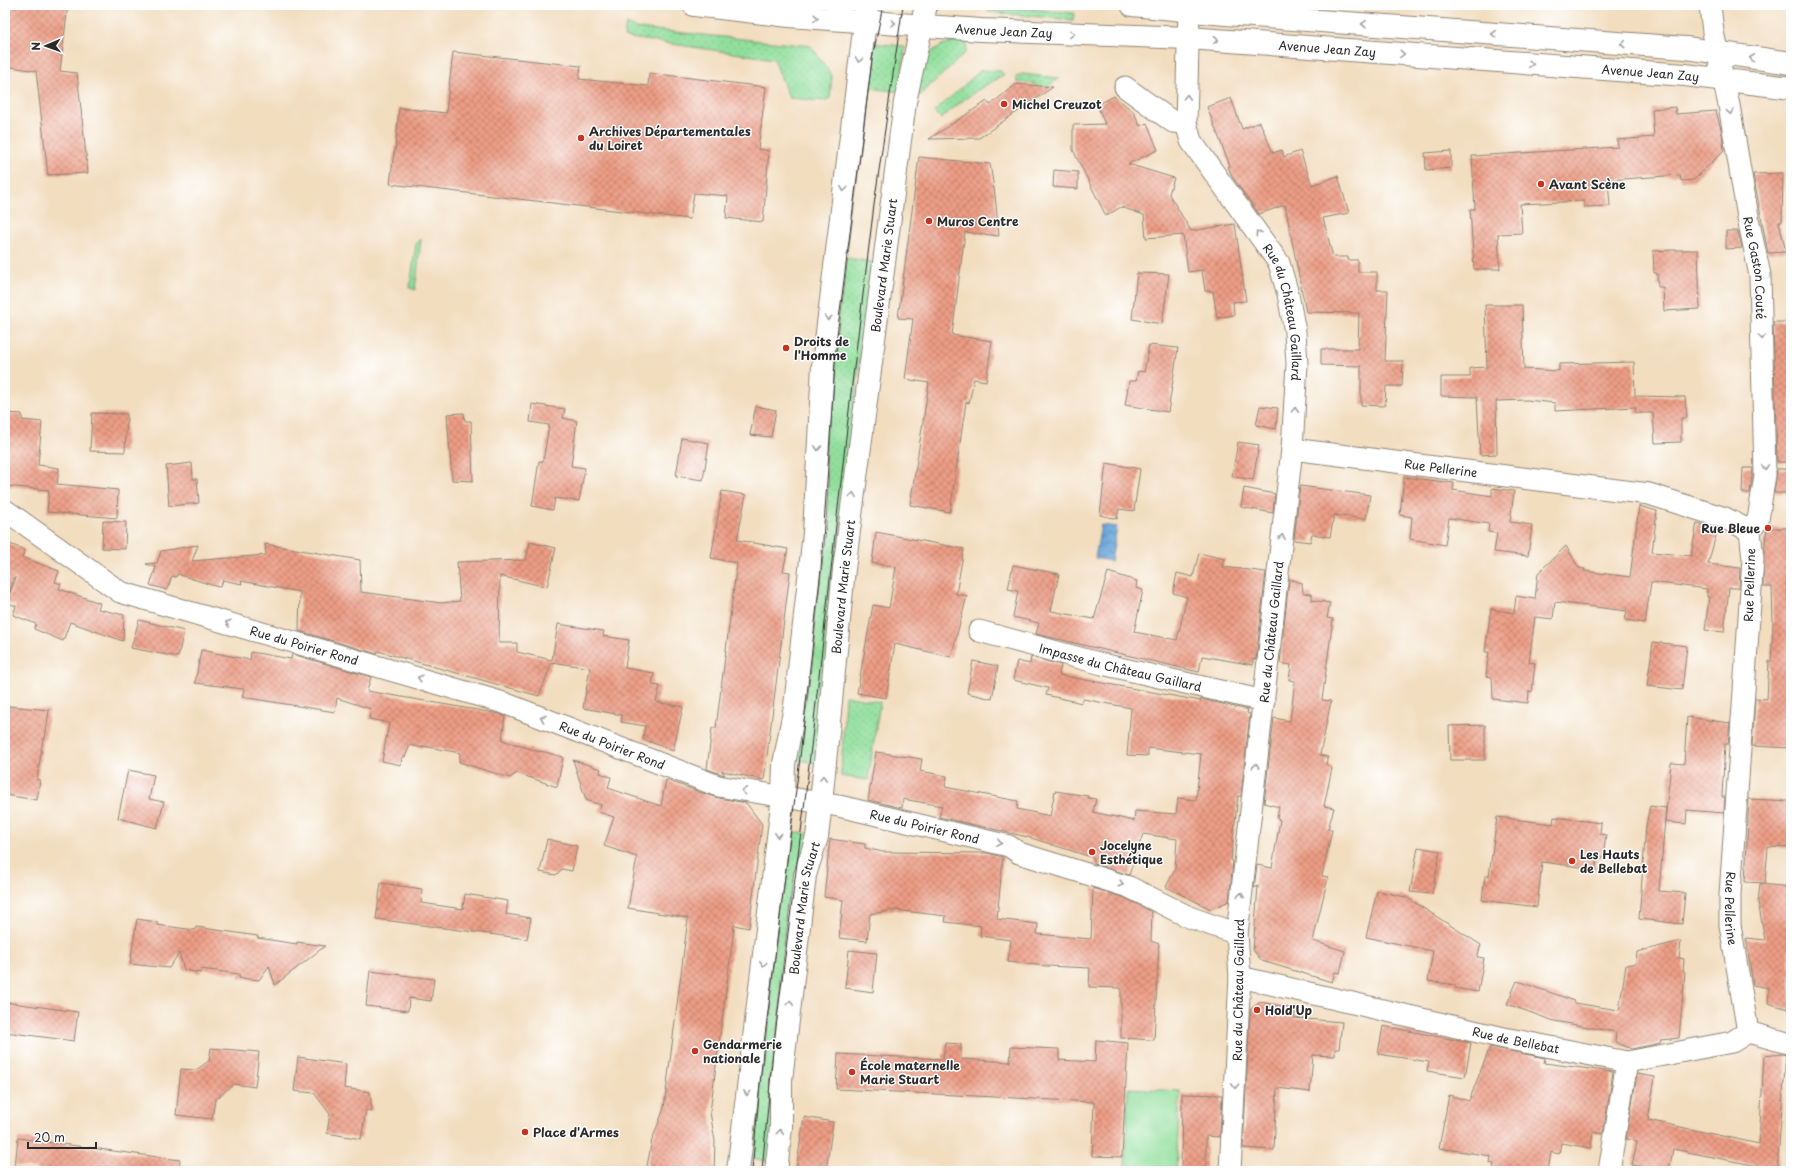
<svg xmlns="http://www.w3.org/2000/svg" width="1796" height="1176" font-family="'Playpen Sans',sans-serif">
  <defs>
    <pattern id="grass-dots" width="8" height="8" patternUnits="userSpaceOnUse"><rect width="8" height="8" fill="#92df9c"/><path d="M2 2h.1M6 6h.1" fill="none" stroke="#7ec087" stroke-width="1.8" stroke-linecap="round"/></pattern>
    <pattern id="water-waves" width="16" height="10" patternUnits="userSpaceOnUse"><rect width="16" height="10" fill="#68a5d9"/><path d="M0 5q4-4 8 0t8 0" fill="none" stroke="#5687b0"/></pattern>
    <pattern id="building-cross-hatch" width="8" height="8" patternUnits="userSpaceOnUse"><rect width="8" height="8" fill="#ed9d85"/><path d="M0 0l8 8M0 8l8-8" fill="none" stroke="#c0806d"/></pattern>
  </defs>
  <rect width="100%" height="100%" fill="#fff"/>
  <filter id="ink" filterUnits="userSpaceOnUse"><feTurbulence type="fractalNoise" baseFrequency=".025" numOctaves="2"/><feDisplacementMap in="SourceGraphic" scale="8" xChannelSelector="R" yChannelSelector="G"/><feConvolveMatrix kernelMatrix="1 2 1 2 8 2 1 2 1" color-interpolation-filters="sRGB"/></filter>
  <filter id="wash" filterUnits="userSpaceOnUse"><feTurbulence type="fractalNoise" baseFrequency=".012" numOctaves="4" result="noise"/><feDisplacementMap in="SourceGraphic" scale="16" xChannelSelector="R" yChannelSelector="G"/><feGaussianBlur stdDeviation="0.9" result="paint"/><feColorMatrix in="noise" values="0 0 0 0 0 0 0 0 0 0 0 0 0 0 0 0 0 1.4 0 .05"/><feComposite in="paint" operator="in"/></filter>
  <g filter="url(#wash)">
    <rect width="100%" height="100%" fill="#f2ddbf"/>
    <!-- grass -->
    <g fill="url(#grass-dots)" stroke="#5e8564">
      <polygon points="989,5 1074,13 1073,20 988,12"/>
      <polygon points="626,24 635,28 811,46 832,76 830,98 825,101 789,98 774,59 624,37"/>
      <path d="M967 41 966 52 920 95 911 94C916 73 926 49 948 43 954 41 961 42 967 41Z"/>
      <polygon points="870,43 903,46 905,48 900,92 864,87"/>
      <path d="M981 70 1001 71 1004 76C980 86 960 102 941 119L934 112Z"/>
      <polygon points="1022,74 1057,78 1059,78 1041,92 1035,84 1017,82 1016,77"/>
      <polygon points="421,239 415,290 410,288 416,243"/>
      <path d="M841 257 872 262C851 429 832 595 819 763L789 759Z"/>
      <polygon points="845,696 880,702 868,780 841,776"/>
      <polygon points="787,831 811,834 772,1162 744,1157"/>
    </g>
    <!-- park -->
    <polygon fill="#92df9c" stroke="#5e8564" points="1128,1088 1180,1091 1176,1171 1125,1171"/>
    <!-- water -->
    <polygon fill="url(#water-waves)" stroke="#4a6882" points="1101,525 1117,527 1111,561 1095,558"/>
    <g id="blocks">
      <!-- building -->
      <g fill="url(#building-cross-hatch)">
        <polygon points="5,5 68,5 60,71 77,73 88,173 48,175 36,71 5,66"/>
        <polygon points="453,52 581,66 579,79 648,86 649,73 766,87 758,149 769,151 763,222 726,218 728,196 694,193 690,219 390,184 394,152 395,152 399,108 446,113"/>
        <polygon points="1016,84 1053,87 979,138 929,139 987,101 990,105"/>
        <polygon points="1114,96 1134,112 1140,126 1147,123 1158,150 1128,164 1174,178 1169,194 1191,231 1235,224 1246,301 1233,302 1234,315 1217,318 1213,291 1205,291 1202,270 1188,272 1183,235 1146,238 1144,215 1121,207 1106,216 1073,150 1073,125 1105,124 1097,105"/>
        <polygon points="1231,98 1242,129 1260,122 1273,153 1282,150 1284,157 1300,151 1312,185 1338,176 1349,213 1323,218 1333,257 1348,257 1348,260 1358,260 1358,272 1377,272 1377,290 1388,290 1385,361 1403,361 1402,386 1386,386 1385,406 1361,405 1361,366 1321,365 1321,349 1358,349 1359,313 1306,312 1285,205 1259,214 1233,178 1228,167 1230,166 1207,107"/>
        <polygon points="1675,107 1676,114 1716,111 1722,133 1724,150 1694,180 1681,181 1680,175 1608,180 1610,206 1584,207 1584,201 1520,204 1522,233 1498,234 1500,269 1474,269 1470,209 1475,209 1472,156 1618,147 1617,140 1654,137 1652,109"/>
        <polygon points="1451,151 1451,168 1426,170 1425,153"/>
        <polygon points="919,157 990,164 995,195 999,236 965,232 952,335 992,341 986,381 974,379 969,403 966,402 950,512 910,505 929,383 905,379 913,319 898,318"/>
        <polygon points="1054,170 1078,172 1078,189 1053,187"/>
        <polygon points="1783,173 1782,222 1779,222 1786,252 1768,253 1753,174"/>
        <polygon points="1726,231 1738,231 1742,248 1726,249"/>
        <polygon points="1672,250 1698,250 1700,309 1664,311 1663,287 1658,287 1657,273 1654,273 1653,251"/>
        <polygon points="1137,273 1169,274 1162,324 1132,319"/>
        <polygon points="1485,305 1522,305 1524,369 1559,371 1559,364 1634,362 1635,396 1685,397 1687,418 1681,418 1681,442 1655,443 1653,413 1636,413 1635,407 1555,411 1555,403 1527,400 1496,401 1497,454 1480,455 1477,397 1441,396 1441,377 1470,377 1470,368 1487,367"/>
        <polygon points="1773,322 1791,322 1791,462 1777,462"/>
        <polygon points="1149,345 1178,348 1168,412 1125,405 1129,381 1136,381 1138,371 1144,372"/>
        <polygon points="532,404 565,409 563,418 577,421 571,466 585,468 579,501 555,498 553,510 532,506 539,461 543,462 549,425 530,422"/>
        <polygon points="756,406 776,410 771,437 750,435"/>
        <polygon points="1260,406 1278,408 1276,429 1256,425"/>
        <polygon points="5,413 22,414 22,420 42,422 38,465 59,468 57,484 118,490 117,518 47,512 49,490 5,486"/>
        <polygon points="92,413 127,414 125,452 90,451"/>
        <polygon points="464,413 465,421 471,421 473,481 452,480 447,414"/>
        <polygon points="682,438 709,443 703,480 676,476"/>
        <polygon points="1238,442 1259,445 1253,480 1232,476"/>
        <polygon points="192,463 193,479 197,479 199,503 169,506 166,466"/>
        <polygon points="1106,463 1140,469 1134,511 1119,509 1117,519 1100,515"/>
        <polygon points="1743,468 1753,468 1750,493 1742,493"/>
        <polygon points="1777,469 1791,469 1791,493 1774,493"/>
        <polygon points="1404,477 1454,483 1453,490 1492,496 1492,488 1514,491 1510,522 1532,525 1528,556 1494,552 1497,533 1488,532 1489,524 1449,518 1445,545 1410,539 1412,517 1400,515"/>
        <polygon points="1300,486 1370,495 1366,519 1334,515 1330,537 1312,534 1310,542 1294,540"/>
        <polygon points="1244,488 1275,494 1273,513 1241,507"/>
        <polygon points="722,491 746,495 737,540 788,549 783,571 790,572 764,780 722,771 725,775 721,774 707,769 712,728 716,728 737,563 711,558"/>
        <polygon points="1639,506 1657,511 1652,552 1691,556 1697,523 1718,528 1708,564 1740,568 1739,588 1729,588 1724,632 1705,630 1709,597 1707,597 1707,589 1651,582 1645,623 1625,620 1627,611 1555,602 1553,619 1535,617 1529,662 1535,663 1532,692 1529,691 1528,703 1493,699 1492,677 1486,676 1489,652 1485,652 1491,609 1514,613 1516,596 1535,599 1538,573 1566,546 1579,568 1585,569 1584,571 1630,577"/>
        <polygon points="103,521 126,522 125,549 102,548"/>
        <polygon points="1767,528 1791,528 1791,748 1752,746 1755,698 1767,699 1769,661 1771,661 1773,623 1772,587 1763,587 1764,551"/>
        <polygon points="876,532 964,549 956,594 967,596 951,657 895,644 886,698 857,693 873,605 889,608 896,567 872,563"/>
        <polygon points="5,542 25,550 22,557 59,571 55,582 61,584 59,589 100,603 98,609 124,615 123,641 70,622 63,641 34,629 36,624 13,615 16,606 6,602 16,578 14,578 7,598 5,598"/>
        <polygon points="530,542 556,548 547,587 500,576 499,643 517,643 517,652 552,660 558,624 604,631 603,636 629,640 625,668 654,673 652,685 660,686 656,702 683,707 673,751 643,739 645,726 621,722 622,715 583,708 590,668 552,662 539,696 378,651 377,654 299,631 300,592 241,581 242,584 223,580 221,586 218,587 177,574 176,577 172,576 167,590 150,585 156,567 146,564 157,563 161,551 198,545 192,561 266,555 265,544 360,560 361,592 441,603 460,601 457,562 526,560"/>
        <polygon points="1199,553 1225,559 1223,567 1266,572 1256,660 1253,659 1253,665 1202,656 1199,672 1036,634 1039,623 1013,617 1018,591 1008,589 1013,565 1059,574 1051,611 1094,619 1108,572 1137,581 1136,588 1143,590 1134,632 1177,640 1187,597 1173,593 1177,573 1193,577"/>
        <polygon points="1289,579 1302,583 1303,593 1312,594 1312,600 1330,603 1327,618 1333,619 1322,700 1331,701 1320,755 1328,757 1326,764 1332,768 1324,806 1334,808 1328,829 1332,830 1322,876 1328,877 1313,941 1345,951 1340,973 1335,972 1332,982 1262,961 1253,950 1258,886 1254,888 1257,865 1272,868 1280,820 1277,819 1279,807 1264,803 1274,718 1290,721 1295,681 1289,680 1291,665 1280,663"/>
        <polygon points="139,620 184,631 178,657 131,648"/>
        <polygon points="1653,642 1687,646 1682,690 1647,686"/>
        <polygon points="201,650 250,660 251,652 291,659 292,654 371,677 367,691 500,714 505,716 502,740 540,752 541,751 563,757 557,787 517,773 510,778 459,762 460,753 423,746 423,748 410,745 405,757 402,757 401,765 382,761 389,723 369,719 371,709 337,698 335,712 242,697 244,689 195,683"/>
        <polygon points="1031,657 1061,665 1059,675 1201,701 1201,699 1248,710 1247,713 1250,714 1241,796 1238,796 1233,838 1231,860 1233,861 1229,901 1211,909 1166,887 1175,869 1177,839 1143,834 1129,875 1094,864 1094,858 1028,837 939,817 942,806 903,799 902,808 868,800 876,752 922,759 920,771 947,776 945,787 1018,801 1017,809 1050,816 1055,791 1088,796 1088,798 1096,799 1093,812 1134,821 1135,811 1176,814 1178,798 1196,800 1201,754 1148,748 1148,756 1127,755 1131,708 1083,699 1082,703 1046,695 1048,688 1013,680 1017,661 1030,664"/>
        <polygon points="973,661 998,666 992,699 967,693"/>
        <polygon points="9,706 49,710 45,739 43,739 37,780 40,780 37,800 5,795 5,724"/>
        <polygon points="1687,717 1730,723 1728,744 1725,744 1722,797 1725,797 1724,813 1687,810 1686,824 1665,822 1671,763 1684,764"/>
        <polygon points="1485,725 1485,760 1450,760 1449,726"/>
        <polygon points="573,760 601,769 600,773 611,777 608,788 661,806 666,780 714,797 746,803 762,824 749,928 734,925 732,944 710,1112 715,1141 714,1171 646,1171 652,1140 664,1108 688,918 628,908 637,857 604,846 614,817 599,812 601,805 586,800"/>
        <polygon points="128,770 154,775 149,799 164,802 157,828 118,818"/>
        <polygon points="1749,799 1791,801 1791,848 1768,847 1765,883 1745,882"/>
        <polygon points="1650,806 1666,808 1659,891 1685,893 1682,924 1639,919 1646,826"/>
        <polygon points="1497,817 1553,824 1554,817 1601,823 1600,834 1606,835 1603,858 1597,858 1596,869 1542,862 1537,907 1482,900 1485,876 1489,876"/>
        <polygon points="547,839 577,846 572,871 562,869 556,875 540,872"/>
        <polygon points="830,839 865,844 865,848 883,852 988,853 1003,857 997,919 1038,924 1037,934 1091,939 1093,888 1125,898 1152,912 1151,941 1159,944 1154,1040 1121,1038 1121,988 1089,987 1090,968 1046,966 1008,962 1011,940 980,936 981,926 945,922 946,916 895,910 870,914 867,941 839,938 843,900 824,897"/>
        <polygon points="1418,847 1440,851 1432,894 1410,892"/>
        <polygon points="381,883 422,889 421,903 463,909 465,894 508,901 506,914 531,918 527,939 376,919"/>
        <polygon points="1760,884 1791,887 1787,924 1791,924 1788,966 1791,967 1791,1010 1768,1003 1769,988 1753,985 1746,938 1765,940 1758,902"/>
        <polygon points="1377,891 1406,897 1481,945 1477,957 1484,958 1478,992 1455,988 1455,985 1428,981 1433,951 1366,937"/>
        <polygon points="137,919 157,922 157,925 195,930 196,927 258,936 257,938 297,944 297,942 325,946 275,985 269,966 259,980 239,978 239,974 201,969 201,973 184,970 179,953 169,968 130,964"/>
        <polygon points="1681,941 1679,958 1684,959 1683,972 1685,972 1679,1038 1661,1040 1660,1043 1632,1049 1615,1042 1616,1032 1554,1021 1507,1004 1517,981 1575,1001 1574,1003 1619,1010 1626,965 1636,963 1637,952"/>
        <polygon points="849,950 877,953 873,992 845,988"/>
        <polygon points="370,971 434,979 431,1001 409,998 408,1011 366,1006"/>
        <polygon points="5,1002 78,1012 74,1041 5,1032"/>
        <polygon points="1260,1002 1295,1009 1294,1018 1342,1022 1339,1049 1335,1049 1335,1056 1313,1055 1310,1092 1277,1088 1274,1150 1243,1148 1250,1010"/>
        <polygon points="1383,1026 1471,1043 1465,1077 1427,1071 1429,1062 1378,1054"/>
        <polygon points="1096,1040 1128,1043 1122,1157 1092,1156 1094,1102 836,1089 838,1054 943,1059 945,1043 961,1044 961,1059 1010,1062 1011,1047 1059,1049 1059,1060 1095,1062"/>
        <polygon points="1490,1047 1545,1058 1544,1063 1613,1072 1603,1134 1593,1132 1591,1148 1561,1143 1559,1154 1551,1152 1548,1171 1493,1171 1494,1164 1490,1163 1491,1156 1439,1148 1449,1095 1469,1101"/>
        <polygon points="211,1048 259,1052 255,1087 234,1084 215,1100 212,1119 176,1115 181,1069 196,1070 209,1061"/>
        <polygon points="1782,1054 1786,1055 1777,1170 1673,1149 1669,1171 1660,1171 1632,1165 1637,1142 1626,1139 1637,1074 1655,1077 1648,1120 1759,1144 1764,1056"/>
        <polygon points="298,1057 346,1064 344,1088 370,1092 372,1111 366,1110 361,1139 327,1133 330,1114 314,1093 294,1091"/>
        <polygon points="1182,1094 1222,1095 1220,1137 1206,1136 1206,1171 1181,1171"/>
        <polygon points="804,1117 833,1122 826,1171 796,1171"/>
        <polygon points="18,1138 180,1160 179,1171 50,1171 15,1166"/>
      </g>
    </g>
  </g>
  <g filter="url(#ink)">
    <use href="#blocks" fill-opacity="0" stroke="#8e8475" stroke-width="1"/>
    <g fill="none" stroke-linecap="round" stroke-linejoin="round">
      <!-- street casing -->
      <g stroke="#8e8475" stroke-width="23">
        <g id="street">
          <path id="s1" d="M1710 5 1713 32 1729 105 1749 223 1760 275 1765 475 1758 520 1750 531"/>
          <path id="s2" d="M1189 10 1186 123 1191 141 1279 263 1288 294 1295 332 1297 364 1292 449 1237 934 1240 977 1230 1171"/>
          <polyline points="1125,87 1173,122 1186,123"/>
          <path id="s3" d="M1292 449 1649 494 1725 518 1750 531 1753 559 1730 895V925L1748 1032"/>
          <path id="s4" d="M5 510 120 592 504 703 718 786 839 806 1009 846 1019 853 1129 887 1189 917 1237 934"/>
          <path id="s5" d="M979 631 1102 664 1264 701"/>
          <path id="s6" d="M1240 977 1504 1038 1627 1062 1732 1042 1748 1032 1791 1044"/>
          <polyline points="1609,1171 1627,1062"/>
        </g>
      </g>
      <!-- secondary casing -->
      <g stroke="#8e8475" stroke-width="24">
        <g id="secondary">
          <polyline points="738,1171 783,796 784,764 795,706 814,533 823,365 867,5"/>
          <path id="s7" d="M776 1171 781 1127V1080L805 875 817 837 821 803 844 569 905 102 926 5"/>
        </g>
      </g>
      <!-- primary casing -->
      <g stroke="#8e8475" stroke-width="24">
        <g id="primary">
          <path id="s8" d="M694 5 789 16 981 30 1189 38 1685 75 1791 88"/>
          <polyline points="1132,5 1225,14 1686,48 1791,63"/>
        </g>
      </g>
      <!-- street -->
      <use href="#street" stroke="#fff" stroke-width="21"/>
      <!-- secondary -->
      <use href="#secondary" stroke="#fff" stroke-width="22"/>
      <!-- primary -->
      <use href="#primary" stroke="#fff" stroke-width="22"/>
      <!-- tram -->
      <g stroke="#2b2b2b" stroke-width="1">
        <polyline points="752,1171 763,1051 799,766 821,569 837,335 872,60 883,5"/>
        <polyline points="762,1171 773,1051 805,800 852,384 874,205 903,5"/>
      </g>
    </g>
    <!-- one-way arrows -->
    <defs><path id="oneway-chevron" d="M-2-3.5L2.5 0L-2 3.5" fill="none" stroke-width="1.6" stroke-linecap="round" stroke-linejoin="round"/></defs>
    <g stroke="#a0a0a0">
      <use href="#oneway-chevron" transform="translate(816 18) rotate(4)"/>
      <use href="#oneway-chevron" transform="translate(893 23) rotate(4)"/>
      <use href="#oneway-chevron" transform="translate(1364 24) rotate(-176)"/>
      <use href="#oneway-chevron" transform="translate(1072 34) rotate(2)"/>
      <use href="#oneway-chevron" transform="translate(1494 34) rotate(-176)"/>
      <use href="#oneway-chevron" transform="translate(1216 40) rotate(4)"/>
      <use href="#oneway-chevron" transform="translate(1623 44) rotate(-176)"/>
      <use href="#oneway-chevron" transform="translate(1402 54) rotate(4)"/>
      <use href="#oneway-chevron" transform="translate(1752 58) rotate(-172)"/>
      <use href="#oneway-chevron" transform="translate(859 60) rotate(96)"/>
      <use href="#oneway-chevron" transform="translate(1531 64) rotate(4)"/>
      <use href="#oneway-chevron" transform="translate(1187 97) rotate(-87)"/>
      <use href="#oneway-chevron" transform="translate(1730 112) rotate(80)"/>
      <use href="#oneway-chevron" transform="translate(844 189) rotate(97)"/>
      <use href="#oneway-chevron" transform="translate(1258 233) rotate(-126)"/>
      <use href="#oneway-chevron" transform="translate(828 318) rotate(96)"/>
      <use href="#oneway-chevron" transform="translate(1762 337) rotate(88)"/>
      <use href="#oneway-chevron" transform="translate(1295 410) rotate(-87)"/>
      <use href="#oneway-chevron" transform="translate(818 448) rotate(93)"/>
      <use href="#oneway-chevron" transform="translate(1765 467) rotate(88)"/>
      <use href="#oneway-chevron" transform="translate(853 495) rotate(-82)"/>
      <use href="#oneway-chevron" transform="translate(1282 537) rotate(-84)"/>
      <use href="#oneway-chevron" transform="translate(228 623) rotate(-164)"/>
      <use href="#oneway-chevron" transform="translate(420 678) rotate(-164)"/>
      <use href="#oneway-chevron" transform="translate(543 718) rotate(-159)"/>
      <use href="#oneway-chevron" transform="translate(1256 766) rotate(-84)"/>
      <use href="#oneway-chevron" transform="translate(823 778) rotate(-85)"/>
      <use href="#oneway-chevron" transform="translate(744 791) rotate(-173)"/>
      <use href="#oneway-chevron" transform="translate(778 835) rotate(97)"/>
      <use href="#oneway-chevron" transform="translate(999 843) rotate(13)"/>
      <use href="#oneway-chevron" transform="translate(1121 884) rotate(17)"/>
      <use href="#oneway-chevron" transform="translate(1241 895) rotate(-84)"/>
      <use href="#oneway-chevron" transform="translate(763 964) rotate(97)"/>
      <use href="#oneway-chevron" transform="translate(790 1003) rotate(-83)"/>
      <use href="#oneway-chevron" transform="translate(1235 1086) rotate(93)"/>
      <use href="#oneway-chevron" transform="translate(747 1093) rotate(97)"/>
      <use href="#oneway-chevron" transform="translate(780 1132) rotate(-85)"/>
    </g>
  </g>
  <!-- markers -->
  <g fill="#c8321e" stroke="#fff" stroke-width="1.5">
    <circle cx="1004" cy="104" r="4"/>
    <circle cx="581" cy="138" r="4"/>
    <circle cx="1541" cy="184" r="4"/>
    <circle cx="929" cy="221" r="4"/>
    <circle cx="786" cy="348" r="4"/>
    <circle cx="1768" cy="528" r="4"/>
    <circle cx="1092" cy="852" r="4"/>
    <circle cx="1572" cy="861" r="4"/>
    <circle cx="1257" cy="1010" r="4"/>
    <circle cx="695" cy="1051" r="4"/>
    <circle cx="852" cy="1072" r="4"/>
    <circle cx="525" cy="1132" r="4"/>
  </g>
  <g text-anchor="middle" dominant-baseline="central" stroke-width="3" stroke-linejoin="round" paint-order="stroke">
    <!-- street labels -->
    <g font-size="12" fill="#2b2b2b" stroke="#fff">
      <text stroke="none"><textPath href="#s8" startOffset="311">Avenue Jean Zay</textPath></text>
      <text stroke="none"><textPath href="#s8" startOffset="635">Avenue Jean Zay</textPath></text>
      <text stroke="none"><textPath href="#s8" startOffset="959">Avenue Jean Zay</textPath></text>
      <text stroke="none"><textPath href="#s7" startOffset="913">Boulevard Marie Stuart</textPath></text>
      <text stroke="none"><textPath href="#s1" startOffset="267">Rue Gaston Couté</textPath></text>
      <text stroke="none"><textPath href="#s2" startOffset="331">Rue du Château Gaillard</textPath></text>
      <text stroke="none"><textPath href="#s3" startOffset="150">Rue Pellerine</textPath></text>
      <text transform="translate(1749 585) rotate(-88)">Rue Pellerine</text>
      <text stroke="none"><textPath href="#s7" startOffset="589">Boulevard Marie Stuart</textPath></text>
      <text transform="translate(1271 632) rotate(-84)">Rue du Château Gaillard</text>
      <text stroke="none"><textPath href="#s4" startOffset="333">Rue du Poirier Rond</textPath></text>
      <text stroke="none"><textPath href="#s5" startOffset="146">Impasse du Château Gaillard</textPath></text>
      <text stroke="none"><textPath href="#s4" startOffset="657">Rue du Poirier Rond</textPath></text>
      <text stroke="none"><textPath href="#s4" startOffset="981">Rue du Poirier Rond</textPath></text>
      <text stroke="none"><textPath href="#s3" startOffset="846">Rue Pellerine</textPath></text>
      <text stroke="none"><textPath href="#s7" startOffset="265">Boulevard Marie Stuart</textPath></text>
      <text transform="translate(1238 990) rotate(-89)">Rue du Château Gaillard</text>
      <text stroke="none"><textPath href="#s6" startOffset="283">Rue de Bellebat</textPath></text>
    </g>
    <!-- poi labels -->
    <g font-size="12" font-weight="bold" fill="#2b2b2b" stroke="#fff" text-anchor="start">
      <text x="1012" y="104">Michel Creuzot</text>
      <text x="589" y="131">Archives Départementales<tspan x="589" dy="14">du Loiret</tspan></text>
      <text x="1549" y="184">Avant Scène</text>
      <text x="937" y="221">Muros Centre</text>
      <text x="794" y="341">Droits de<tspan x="794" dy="14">l'Homme</tspan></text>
      <text x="1760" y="528" text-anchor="end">Rue Bleue</text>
      <text x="1100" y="845">Jocelyne<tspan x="1100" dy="14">Esthétique</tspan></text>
      <text x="1580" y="854">Les Hauts<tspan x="1580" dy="14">de Bellebat</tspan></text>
      <text x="1265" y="1010">Hold'Up</text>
      <text x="703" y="1044">Gendarmerie<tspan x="703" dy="14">nationale</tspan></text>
      <text x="860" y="1065">École maternelle<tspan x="860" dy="14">Marie Stuart</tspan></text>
      <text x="533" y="1132">Place d'Armes</text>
    </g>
  </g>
  <!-- margin -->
  <rect width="1796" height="1176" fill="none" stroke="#fff" stroke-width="20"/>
  <!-- north arrow -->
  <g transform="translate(46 46) rotate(268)" stroke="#ffffff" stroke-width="3" paint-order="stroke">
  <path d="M0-3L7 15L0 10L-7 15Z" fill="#2b2b2b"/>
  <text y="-6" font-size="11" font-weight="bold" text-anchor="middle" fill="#2b2b2b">N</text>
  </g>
  <!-- scale -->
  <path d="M28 1142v6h68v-6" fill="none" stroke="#2b2b2b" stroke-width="2"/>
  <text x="34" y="1142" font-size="12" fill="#2b2b2b" stroke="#ffffff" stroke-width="3" paint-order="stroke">20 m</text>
</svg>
